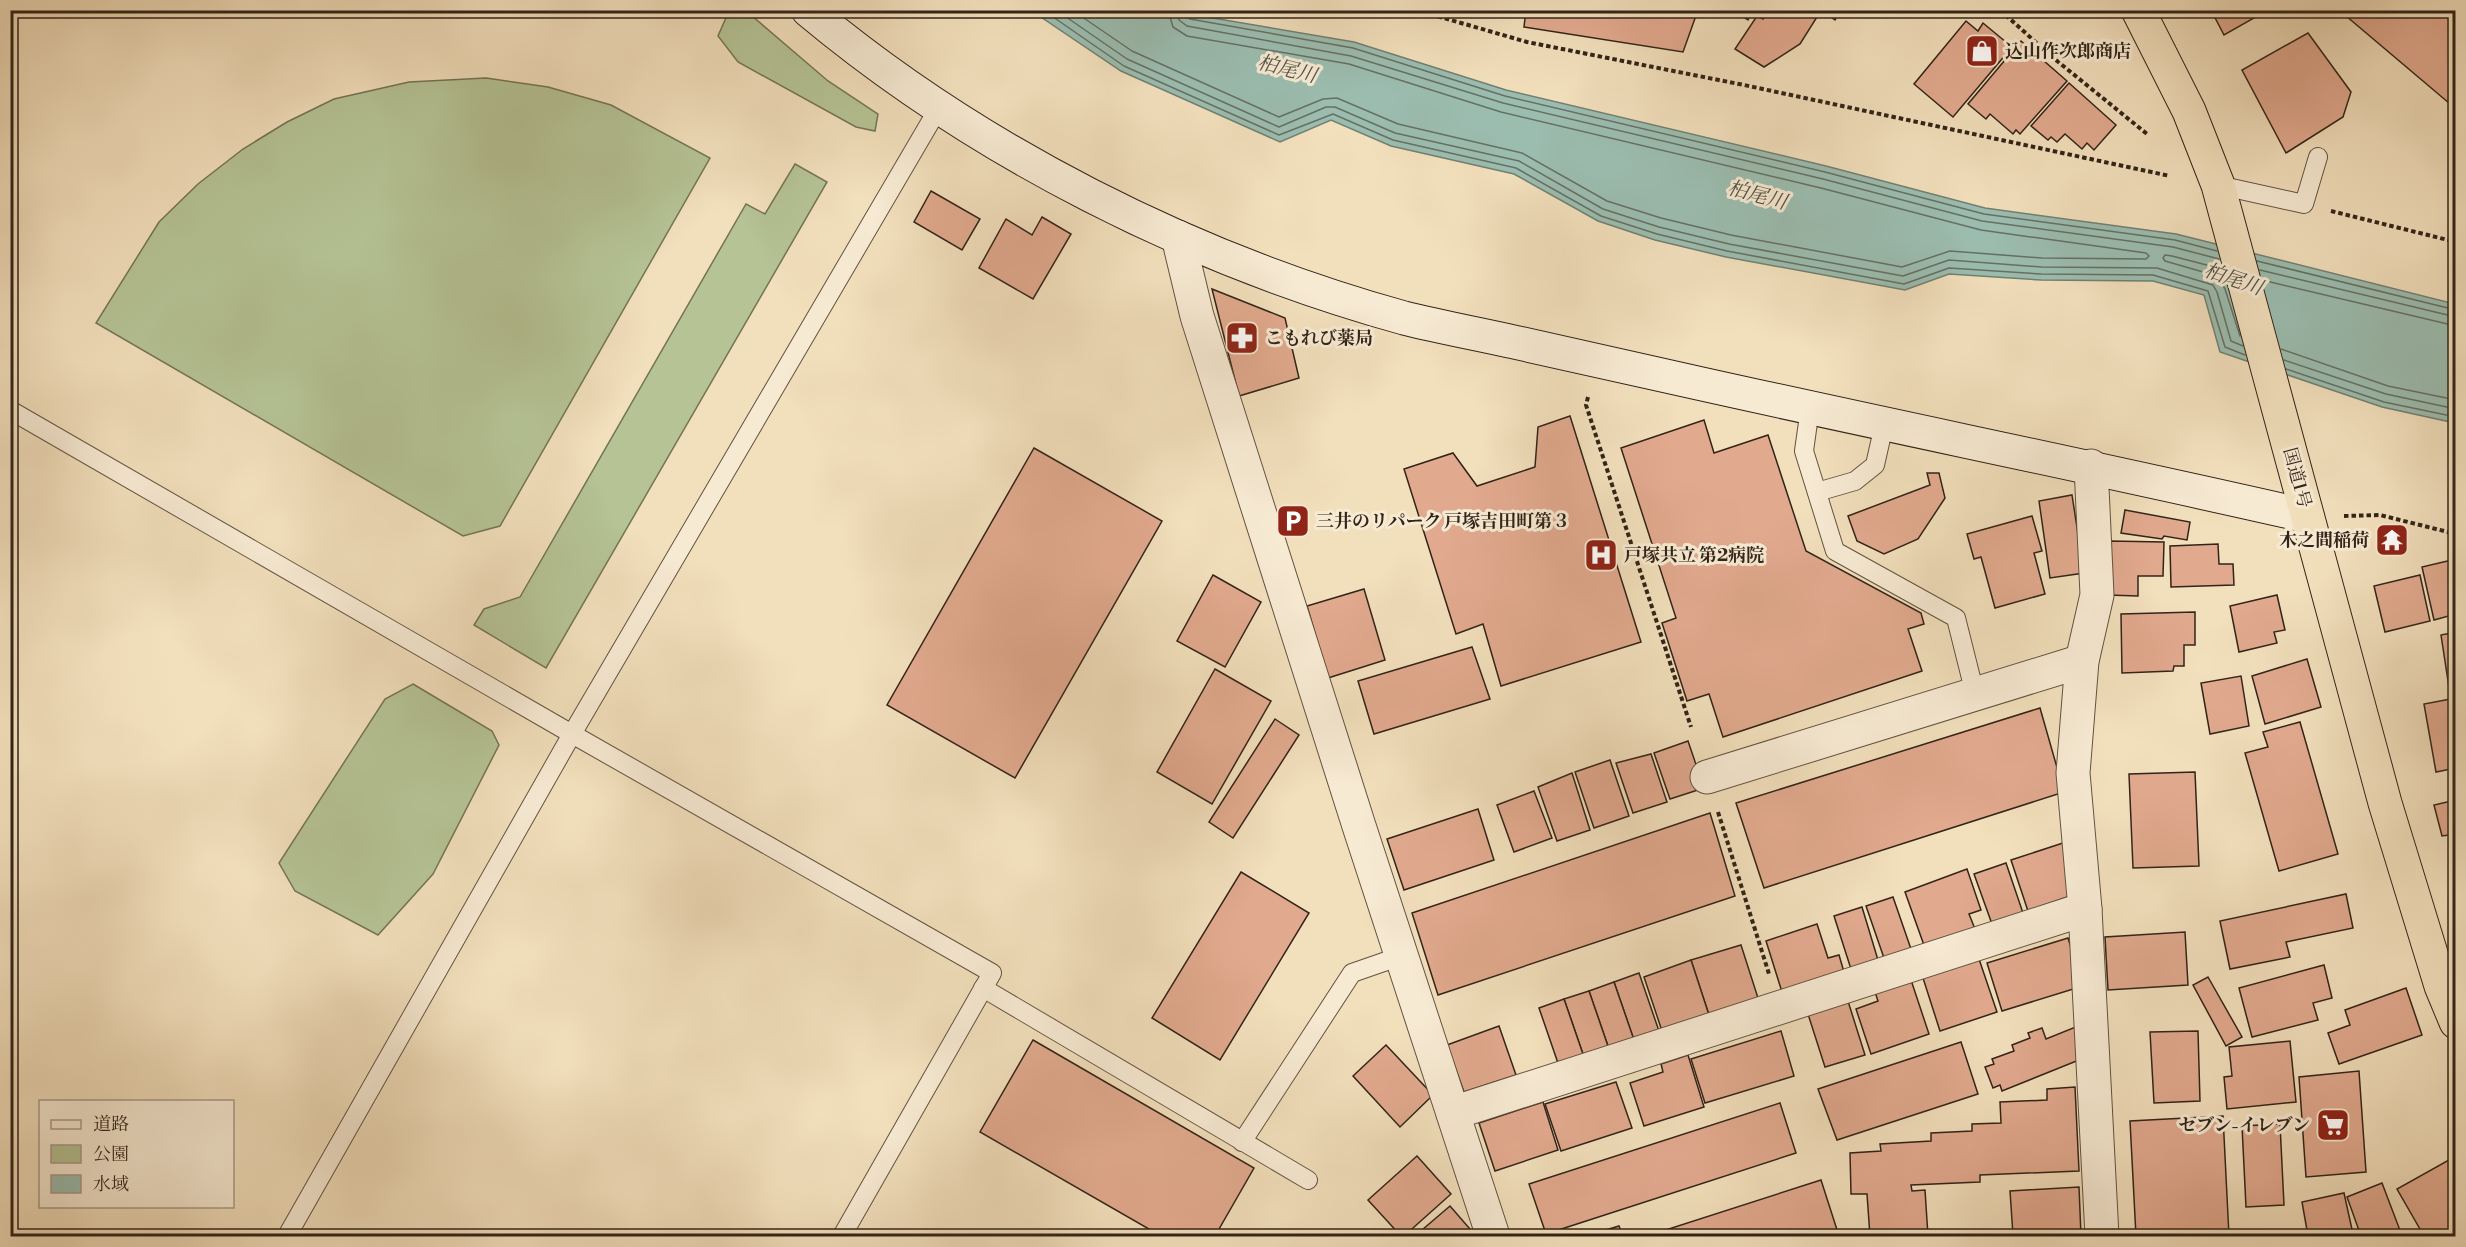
<svg xmlns="http://www.w3.org/2000/svg" width="2466" height="1247" font-family="'Libre Bodoni','Noto Serif JP',serif">
  <rect width="100%" height="100%" fill="#f2dfbc"/>
  <filter id="stains"><feTurbulence type="fractalNoise" baseFrequency=".00333" numOctaves="4"/><feColorMatrix values="0 0 0 0 .2 0 0 0 0 .09 0 0 0 0 .02 0 0 0 .5 -.17"/></filter>
  <radialGradient id="worn" r=".72"><stop offset=".6" stop-color="#630" stop-opacity="0"/><stop offset="1" stop-color="#630" stop-opacity=".3"/></radialGradient>
  <!-- green -->
  <g fill="#b5c395" stroke="#747456" stroke-width="1.5">
    <polygon points="729,11 739,11 751,15 828,81 878,114 875,131 856,127 738,62 718,36"/>
    <polygon points="486,78 548,87 611,105 710,158 500,526 463,536 96,323 159,222 198,184 243,149 287,122 334,99 409,82"/>
    <polygon points="795,164 827,182 546,668 474,625 484,609 520,597 746,204 765,214"/>
    <polygon points="413,684 492,731 499,745 433,874 378,935 295,891 279,863 385,699"/>
  </g>
  <!-- water -->
  <polygon fill="#9bbdb0" stroke="#718073" stroke-width="1.5" points="1032,11 1172,11 1354,42 1506,90 1826,166 1985,208 2176,234 2455,304 2455,423 2382,407 2220,352 2204,295 2153,281 2041,280 1949,274 1905,290 1726,257 1655,240 1598,221 1514,174 1391,146 1331,120 1280,142 1121,71"/>
  <g fill="none" stroke-linecap="round" stroke-linejoin="round">
    <!-- shore -->
    <g stroke="#667064" stroke-width="1.5">
      <polyline points="1043,10 1124,66 1279,135 1333,114 1393,140 1516,168 1601,216 1657,234 1727,251 1904,284 1949,268 2041,274 2153,275 2208,291 2225,347 2245,355"/>
      <polyline points="1056,10 1127,59 1279,127 1326,107 1335,107 1395,133 1519,161 1603,209 1659,227 1729,244 1903,276 1949,260 2042,267 2157,268 2213,285 2217,292 2231,341 2243,346"/>
      <polyline points="1072,10 1132,51 1279,117 1323,99 1337,98 1398,124 1522,153 1607,201 1661,218 1731,235 1902,267 1950,251 2042,258 2146,259 2149,256 2146,253 1981,230 1821,188 1501,112 1349,64 1187,36 1173,27 1168,10"/>
      <polyline points="1177,10 1179,20 1187,26 1351,56 1503,103 1823,179 1982,221 2173,247 2219,259"/>
      <polyline points="1184,10 1185,16 1190,19 1353,48 1505,96 1825,172 1984,214 2175,240 2217,251"/>
      <polyline points="2257,261 2456,310"/>
      <polyline points="2222,269 2172,256 2165,255 2163,258 2165,261 2210,274 2219,279 2225,289 2240,336"/>
      <polyline points="2260,270 2456,317"/>
      <polyline points="2262,280 2456,326"/>
      <polyline points="2281,349 2388,386 2456,400"/>
      <polyline points="2284,360 2386,394 2456,409"/>
      <polyline points="2286,369 2384,402 2456,417"/>
    </g>
  </g>
  <!-- building -->
  <g fill="#e1a98e" stroke="#322418" stroke-width="1.5">
    <polygon points="1526,10 1698,10 1683,52 1524,27"/>
    <polygon points="1732,10 1753,10 1748,20"/>
    <polygon points="1769,10 1807,10 1817,17 1800,44 1764,67 1735,49 1757,16 1763,19"/>
    <polygon points="1821,10 1841,10 1835,20"/>
    <polygon points="2211,10 2268,10 2224,35"/>
    <polygon points="2339,10 2456,10 2456,109"/>
    <polygon points="1966,21 1978,31 1983,23 2012,47 1953,117 1914,84"/>
    <polygon points="2308,33 2351,92 2343,117 2286,153 2242,70"/>
    <polygon points="2021,41 2067,81 2020,134 2016,130 2013,134 1990,114 1986,119 1968,104"/>
    <polygon points="2069,83 2116,125 2094,150 2087,143 2082,149 2065,134 2057,142 2051,137 2048,140 2031,126"/>
    <polygon points="931,191 980,219 962,250 914,222"/>
    <polygon points="1042,217 1071,234 1033,299 979,268 1006,219 1032,235"/>
    <polygon points="1212,289 1285,318 1299,378 1239,396"/>
    <polygon points="1570,416 1641,642 1501,686 1483,624 1456,634 1404,469 1453,453 1477,486 1535,467 1538,427"/>
    <polygon points="1704,420 1714,453 1768,435 1806,551 1921,613 1924,624 1908,629 1922,671 1723,737 1709,694 1687,701 1662,623 1676,618 1621,448"/>
    <polygon points="1034,448 1162,521 1015,778 887,705"/>
    <polygon points="1927,473 1939,473 1945,498 1918,539 1884,554 1857,541 1848,516 1930,485"/>
    <polygon points="2072,495 2084,573 2050,578 2039,501"/>
    <polygon points="2125,510 2190,522 2187,540 2164,536 2162,539 2121,533"/>
    <polygon points="2032,516 2042,551 2034,553 2045,594 1995,608 1981,557 1974,559 1967,534"/>
    <polygon points="2398,534 2401,543 2389,546 2387,537"/>
    <polygon points="2109,541 2164,542 2163,576 2138,576 2138,596 2107,595"/>
    <polygon points="2218,544 2219,564 2233,564 2234,585 2171,587 2170,546"/>
    <polygon points="2456,559 2456,614 2434,620 2422,567"/>
    <polygon points="1213,575 1261,602 1225,667 1177,641"/>
    <polygon points="2420,575 2430,621 2385,632 2374,586"/>
    <polygon points="1364,589 1385,660 1328,678 1307,606"/>
    <polygon points="2277,595 2285,630 2274,632 2277,643 2239,652 2230,606"/>
    <polygon points="2195,612 2195,645 2184,645 2184,666 2174,666 2173,671 2122,673 2121,614"/>
    <polygon points="2456,632 2456,693 2450,694 2441,635"/>
    <polygon points="1472,647 1490,699 1374,734 1358,681"/>
    <polygon points="2307,659 2321,707 2265,724 2252,676"/>
    <polygon points="1215,669 1271,701 1212,804 1157,772"/>
    <polygon points="2241,676 2249,726 2210,734 2201,683"/>
    <polygon points="2456,698 2456,768 2436,772 2424,704"/>
    <polygon points="2040,708 2064,792 1764,888 1736,803"/>
    <polygon points="1275,719 1299,735 1233,838 1209,822"/>
    <polygon points="2300,722 2338,854 2279,871 2245,753 2268,747 2263,732"/>
    <polygon points="1688,741 1704,788 1670,799 1654,753"/>
    <polygon points="1651,754 1667,802 1633,813 1616,763"/>
    <polygon points="1610,760 1629,816 1594,828 1575,772"/>
    <polygon points="2195,772 2199,866 2133,868 2129,774"/>
    <polygon points="1572,773 1590,830 1557,841 1538,787"/>
    <polygon points="1534,791 1552,838 1514,852 1497,805"/>
    <polygon points="2456,800 2456,834 2442,836 2434,805"/>
    <polygon points="1478,809 1494,860 1404,890 1387,839"/>
    <polygon points="1710,813 1735,896 1438,995 1412,913"/>
    <polygon points="2066,842 2073,895 2028,911 2011,860"/>
    <polygon points="2006,863 2023,913 1992,924 1974,874"/>
    <polygon points="1967,869 1981,910 1969,914 1975,929 1925,948 1905,892"/>
    <polygon points="1241,872 1309,913 1220,1060 1152,1018"/>
    <polygon points="2346,894 2353,928 2286,942 2290,957 2230,969 2220,921"/>
    <polygon points="1893,897 1911,949 1884,958 1866,906"/>
    <polygon points="1862,907 1878,960 1851,969 1834,916"/>
    <polygon points="1817,924 1828,958 1839,955 1844,972 1782,992 1766,941"/>
    <polygon points="2185,932 2188,985 2108,990 2105,937"/>
    <polygon points="2068,938 2083,986 2002,1011 1987,963"/>
    <polygon points="1741,945 1758,998 1709,1015 1691,960"/>
    <polygon points="1979,959 1997,1012 1940,1031 1923,978"/>
    <polygon points="1691,960 1709,1015 1662,1031 1644,977"/>
    <polygon points="2324,965 2332,998 2313,1003 2318,1020 2252,1037 2239,988"/>
    <polygon points="1639,973 1659,1031 1634,1040 1614,982"/>
    <polygon points="1910,977 1929,1034 1871,1054 1856,1009 1878,1001 1874,989"/>
    <polygon points="2208,977 2242,1037 2226,1046 2193,985"/>
    <polygon points="1614,982 1634,1040 1609,1049 1589,991"/>
    <polygon points="2406,988 2422,1035 2339,1064 2328,1033 2350,1025 2345,1010"/>
    <polygon points="1589,991 1609,1049 1584,1057 1564,999"/>
    <polygon points="1847,998 1865,1055 1825,1067 1807,1011"/>
    <polygon points="1564,999 1584,1057 1559,1066 1539,1008"/>
    <polygon points="2083,1024 2084,1058 2002,1091 2000,1085 1993,1088 1985,1067 1994,1064 1992,1059 2014,1051 2012,1045 2030,1038 2028,1033 2042,1028 2046,1039"/>
    <polygon points="1499,1026 1516,1075 1464,1092 1447,1045"/>
    <polygon points="1781,1031 1794,1076 1705,1103 1691,1059"/>
    <polygon points="2198,1031 2200,1101 2154,1103 2150,1032"/>
    <polygon points="1033,1040 1254,1168 1215,1236 1161,1236 980,1132"/>
    <polygon points="2290,1041 2296,1102 2227,1109 2224,1077 2232,1076 2229,1047"/>
    <polygon points="1961,1042 1978,1094 1837,1140 1818,1089"/>
    <polygon points="1386,1045 1433,1095 1400,1127 1353,1076"/>
    <polygon points="1688,1055 1704,1107 1644,1126 1630,1083 1663,1072 1661,1064"/>
    <polygon points="2359,1071 2366,1172 2306,1177 2299,1077"/>
    <polygon points="1616,1082 1632,1128 1561,1151 1545,1104"/>
    <polygon points="2075,1087 2079,1171 1980,1175 1980,1182 1911,1185 1912,1191 1925,1190 1928,1236 1870,1236 1867,1194 1851,1194 1850,1153 1881,1151 1880,1144 1931,1141 1931,1133 1972,1131 1972,1124 2001,1123 2000,1102 2047,1100 2047,1089"/>
    <polygon points="1543,1102 1558,1150 1495,1171 1479,1123"/>
    <polygon points="1780,1103 1796,1153 1546,1234 1529,1184"/>
    <polygon points="2223,1116 2229,1236 2136,1236 2130,1121"/>
    <polygon points="2280,1124 2284,1205 2246,1207 2242,1126"/>
    <polygon points="1417,1156 1451,1194 1404,1236 1401,1236 1368,1200"/>
    <polygon points="2456,1156 2456,1232 2449,1236 2424,1236 2397,1189"/>
    <polygon points="1821,1180 1839,1236 1653,1236 1653,1234"/>
    <polygon points="2382,1183 2401,1233 2392,1236 2361,1236 2347,1197"/>
    <polygon points="2079,1187 2081,1236 2013,1235 2010,1191"/>
    <polygon points="2344,1193 2353,1234 2344,1236 2308,1236 2302,1202"/>
    <polygon points="1450,1206 1476,1236 1415,1236"/>
    <polygon points="1619,1226 1623,1236 1586,1236"/>
  </g>
  <g fill="none" stroke-linecap="round" stroke-linejoin="round">
    <!-- lane casing -->
    <g stroke="#625341" stroke-width="20">
      <g id="lane">
        <polyline points="2218,185 2304,204 2318,157"/>
        <polyline points="1810,408 1804,451 1835,551 1956,618 1975,694"/>
        <polyline points="10,410 572,734 992,973 842,1236"/>
        <polyline points="1817,492 1855,481 1875,465 1884,425"/>
        <polyline points="983,988 1308,1180"/>
        <polyline points="1242,1142 1352,973 1401,956"/>
        <polyline points="287,1236 572,734 938,109"/>
      </g>
    </g>
    <!-- street casing -->
    <g stroke="#625341" stroke-width="35">
      <g id="street">
        <polyline points="1178,237 1197,316 1359,826 1493,1236"/>
        <polyline points="2091,466 2097,595 2082,661 2073,773 2085,909 2102,1236"/>
        <polyline points="1707,777 2082,661"/>
        <polyline points="1453,1113 2085,909"/>
      </g>
    </g>
    <!-- secondary casing -->
    <g stroke="#322418" stroke-width="35">
      <path id="secondary" d="M808 10C978 152 1191 259 1404 318 1440 327 1478 334 1514 342 1577 356 1640 370 1702 384 1904 429 2106 470 2307 516"/>
    </g>
    <!-- highway casing -->
    <g stroke="#322418" stroke-width="35">
      <polyline id="highway" points="2138,10 2189,111 2218,185 2385,803 2441,986 2456,1022"/>
    </g>
    <!-- path -->
    <g stroke="#322418" stroke-width="4" stroke-dasharray="4.5 3" stroke-linecap="butt">
      <polyline points="1416,10 1527,42 1744,85 2170,176"/>
      <polyline points="2000,10 2051,56 2147,134"/>
      <polyline points="2331,211 2456,242"/>
      <polyline points="1588,397 1586,405 1691,727"/>
      <polyline points="2344,516 2380,515 2456,534"/>
      <polyline points="1718,812 1769,974"/>
    </g>
    <!-- lane -->
    <use href="#lane" stroke="#f7ead3" stroke-width="18"/>
    <!-- street -->
    <use href="#street" stroke="#f7ead3" stroke-width="33"/>
    <!-- secondary -->
    <use href="#secondary" stroke="#f7ead3" stroke-width="33"/>
    <!-- highway -->
    <use href="#highway" stroke="#f2dfbc" stroke-width="33"/>
  </g>
  <!-- icons -->
  <defs>
    <g id="shop-square" transform="scale(1.725)"><rect x="-9" y="-9" width="18" height="18" rx="4" fill="#8f2418" stroke="#f7ead3"/><path d="M-5-2.5h2.3a2.7 3.5 0 0 1 5.4 0H5L5.5 6h-11ZM-1.5-2.5h3a1.5 2.3 0 0 0-3 0Z" fill="#fff"/></g>
    <g id="pharmacy-square" transform="scale(1.725)"><rect x="-9" y="-9" width="18" height="18" rx="4" fill="#8f2418" stroke="#f7ead3"/><path d="M-2-6h4v4h4v4h-4v4h-4v-4h-4v-4h4Z" fill="#fff"/></g>
    <g id="parking-square" transform="scale(1.725)"><rect x="-9" y="-9" width="18" height="18" rx="4" fill="#8f2418" stroke="#f7ead3"/><path d="M-3.5-5.5H1a3.5 3.5 0 0 1 0 7H-1V5.5H-3.5ZM-1-3.4V-.6H.8a1.4 1.4 0 0 0 0-2.8Z" fill="#fff"/></g>
    <g id="temple-square" transform="scale(1.725)"><rect x="-9" y="-9" width="18" height="18" rx="4" fill="#8f2418" stroke="#f7ead3"/><path d="M0-6L5-2H3V0L6.5 2.5H4V6H1.5V3h-3V6H-4V2.5H-6.5L-3 0V-2H-5Z" fill="#fff"/></g>
    <g id="hospital-square" transform="scale(1.725)"><rect x="-9" y="-9" width="18" height="18" rx="4" fill="#8f2418" stroke="#f7ead3"/><path d="M-5-5h3v3.5h4V-5h3V5h-3V1.5h-4V5h-3Z" fill="#fff"/></g>
    <g id="supermarket-square" transform="scale(1.725)"><rect x="-9" y="-9" width="18" height="18" rx="4" fill="#8f2418" stroke="#f7ead3"/><path d="M-6-5.5h2.5l.6 2H6L4.5 2H-2.5L-4.4-4H-6ZM-1.5 3.2a1.3 1.3 0 1 0 .1 0ZM3 3.2a1.3 1.3 0 1 0 .1 0Z" fill="#fff"/></g>
  </defs>
  <g fill-rule="evenodd">
    <use href="#shop-square" x="1982" y="51"/>
    <use href="#pharmacy-square" x="1242" y="338"/>
    <use href="#parking-square" x="1293" y="521"/>
    <use href="#temple-square" x="2392" y="540"/>
    <use href="#hospital-square" x="1601" y="555"/>
    <use href="#supermarket-square" x="2333" y="1125"/>
  </g>
  <g text-anchor="middle" dominant-baseline="central" stroke-width="6" stroke-linejoin="round" paint-order="stroke">
    <!-- poi labels -->
    <g font-size="18" font-weight="bold" fill="#322418" stroke="#f7ead3" text-anchor="start">
      <text x="2005" y="51">込山作次郎商店</text>
      <text x="1265" y="338">こもれび薬局</text>
      <text x="1316" y="521">三井のリパーク 戸塚吉田町第３</text>
      <text x="2369" y="540" text-anchor="end">木之間稲荷</text>
      <text x="1624" y="555">戸塚共立 第2病院</text>
      <text x="2310" y="1125" text-anchor="end">セブン-イレブン</text>
    </g>
    <!-- street labels -->
    <g font-size="18" fill="#322418" stroke="#f7ead3">
      <text transform="translate(2297 478) rotate(75)">国道1号</text>
    </g>
    <!-- water labels -->
    <g font-size="20" font-style="italic" fill="#525246" stroke="#f7ead3">
      <text transform="translate(1287 70) rotate(14)">柏尾川</text>
      <text transform="translate(1757 196) rotate(15)">柏尾川</text>
      <text transform="translate(2233 280) rotate(19)">柏尾川</text>
    </g>
  </g>
  <!-- margin -->
  <rect width="2466" height="1247" fill="none" stroke="#f2dfbc" stroke-width="36"/>
  <rect x="12" y="12" width="2442" height="1223" fill="none" stroke="#322418" stroke-width="3"/>
  <rect x="18" y="18" width="2430" height="1211" fill="none" stroke="#322418" stroke-width="1.5"/>
  <!-- legend -->
  <rect x="39" y="1100" width="195" height="108" fill="#f7ead3" stroke="#a89b88" stroke-width="1.5"/>
  <rect x="51" y="1120" width="30" height="9" fill="#f7ead3" stroke="#a89b88" stroke-width="1.5"/>
  <text x="93" y="1130" font-size="18" fill="#322418">道路</text>
  <rect x="51" y="1145" width="30" height="18" fill="#b5c395" stroke="#a89b88" stroke-width="1.5"/>
  <text x="93" y="1160" font-size="18" fill="#322418">公園</text>
  <rect x="51" y="1175" width="30" height="18" fill="#9bbdb0" stroke="#a89b88" stroke-width="1.5"/>
  <text x="93" y="1190" font-size="18" fill="#322418">水域</text>
  <rect width="100%" height="100%" filter="url(#stains)"/>
  <rect width="100%" height="100%" fill="url(#worn)"/>
</svg>
